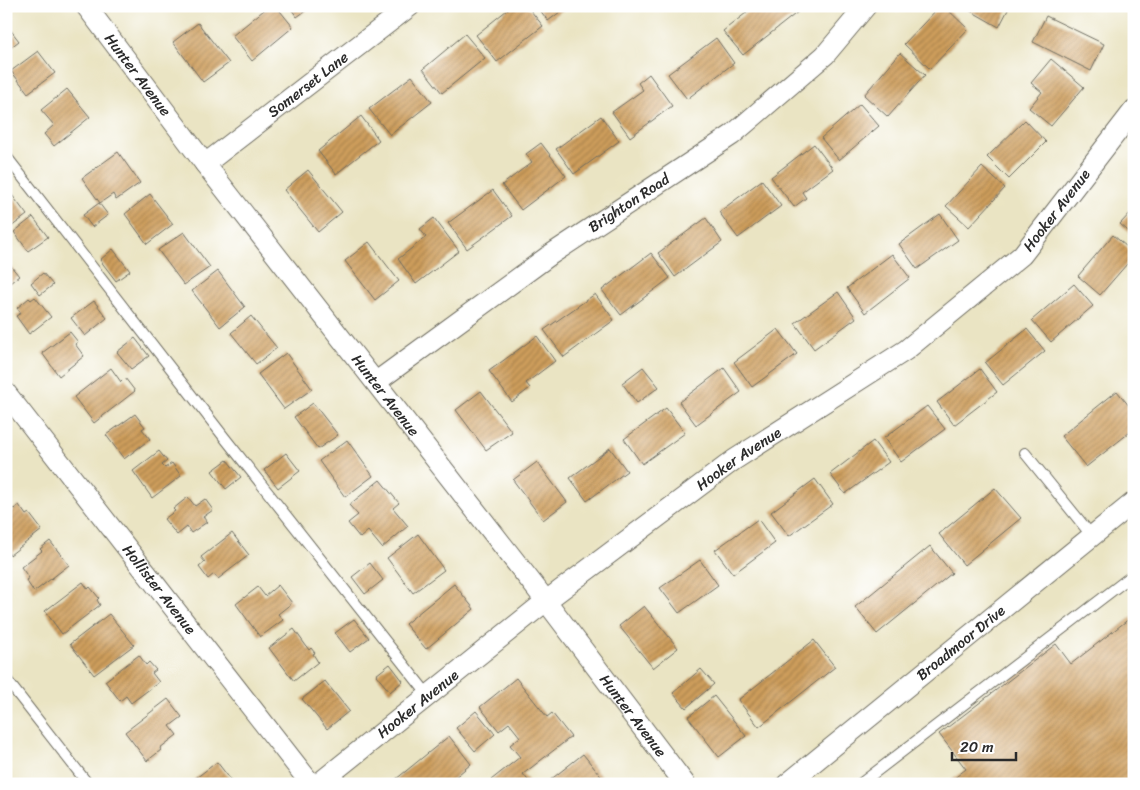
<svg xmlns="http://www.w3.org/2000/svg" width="1140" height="790" font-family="Sriracha,sans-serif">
  <defs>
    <pattern id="building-hatch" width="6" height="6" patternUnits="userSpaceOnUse" patternTransform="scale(1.25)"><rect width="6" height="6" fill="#cd9d5b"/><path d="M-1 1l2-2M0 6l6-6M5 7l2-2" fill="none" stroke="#a7804b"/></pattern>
  </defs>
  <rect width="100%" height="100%" fill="#fff"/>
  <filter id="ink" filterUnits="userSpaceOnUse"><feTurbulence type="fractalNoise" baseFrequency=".02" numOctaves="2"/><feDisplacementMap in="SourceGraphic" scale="10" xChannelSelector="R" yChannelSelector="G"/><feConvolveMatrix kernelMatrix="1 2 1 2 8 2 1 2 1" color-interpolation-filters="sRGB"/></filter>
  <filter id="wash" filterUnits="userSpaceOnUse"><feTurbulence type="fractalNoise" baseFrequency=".0096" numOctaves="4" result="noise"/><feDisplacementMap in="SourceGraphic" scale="20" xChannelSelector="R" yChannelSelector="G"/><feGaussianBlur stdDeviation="1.12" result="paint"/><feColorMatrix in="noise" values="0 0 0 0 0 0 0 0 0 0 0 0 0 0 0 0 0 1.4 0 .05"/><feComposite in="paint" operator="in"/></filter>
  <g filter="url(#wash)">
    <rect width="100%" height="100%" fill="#eae4c3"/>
    <g id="blocks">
      <!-- building -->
      <g fill="url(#building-hatch)">
        <polygon points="269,6 276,6 293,27 252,61 232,36"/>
        <polygon points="289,6 312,6 297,17"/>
        <polygon points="512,6 527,6 543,26 497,62 476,35"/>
        <polygon points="537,6 568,6 548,21"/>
        <polygon points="755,6 795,6 799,11 743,55 723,31"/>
        <polygon points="940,6 944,6 968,29 930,69 904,44"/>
        <polygon points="962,6 1010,6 999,27"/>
        <polygon points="1046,16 1104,44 1091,71 1033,42"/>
        <polygon points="198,23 229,63 203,82 173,42"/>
        <polygon points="6,24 19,41 6,51"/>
        <polygon points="465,34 485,58 442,93 423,69"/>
        <polygon points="716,38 734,63 687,99 668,74"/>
        <polygon points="38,51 55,73 28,93 11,71"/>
        <polygon points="900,53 925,75 888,117 864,95"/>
        <polygon points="1051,59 1084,87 1051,126 1029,108 1042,92 1031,83"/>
        <polygon points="649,74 672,106 630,137 612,112 643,90 638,83"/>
        <polygon points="412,76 432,102 390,135 369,109"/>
        <polygon points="67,89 90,117 54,146 44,134 54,125 41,110"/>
        <polygon points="860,104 879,126 839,160 821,138"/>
        <polygon points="361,116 379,140 336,174 318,151"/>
        <polygon points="601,116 619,141 574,174 556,149"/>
        <polygon points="1025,120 1046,142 1009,179 987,157"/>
        <polygon points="541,143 566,176 521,210 502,185 532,162 526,154"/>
        <polygon points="814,144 833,169 802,192 806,198 794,207 771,177"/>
        <polygon points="118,152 140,183 116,200 113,194 100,203 82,178"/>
        <polygon points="982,167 1005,188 969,227 946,206"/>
        <polygon points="308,170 342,212 318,232 284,190"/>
        <polygon points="762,180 781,206 738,238 719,212"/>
        <polygon points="493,190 512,216 467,249 448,223"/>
        <polygon points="9,191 27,215 7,230 6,228 6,192"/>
        <polygon points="150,194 173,224 147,244 125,214"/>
        <polygon points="99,203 108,215 92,227 83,215"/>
        <polygon points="1134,209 1134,236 1120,224"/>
        <polygon points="940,214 958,240 917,269 899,244"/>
        <polygon points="33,217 48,237 28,251 14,232"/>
        <polygon points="434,218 459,251 416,284 398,259 426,237 420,229"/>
        <polygon points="706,218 722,242 675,277 658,253"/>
        <polygon points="184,232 210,267 184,285 158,250"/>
        <polygon points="1113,235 1134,253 1134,256 1100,295 1078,276"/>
        <polygon points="369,242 399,281 375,300 345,261"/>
        <polygon points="113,249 130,271 116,281 100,260"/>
        <polygon points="651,253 670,278 621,315 602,290"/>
        <polygon points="892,254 910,278 865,313 847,288"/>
        <polygon points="6,260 19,276 6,286"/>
        <polygon points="218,271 245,307 220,327 192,291"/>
        <polygon points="43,273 53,285 40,295 31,283"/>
        <polygon points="1074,284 1093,306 1051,342 1032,320"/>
        <polygon points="838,292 856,318 814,349 795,323"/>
        <polygon points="595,294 614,320 564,357 544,330"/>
        <polygon points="35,297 51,317 29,334 16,316 21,313 17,308 29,298 31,300"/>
        <polygon points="94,301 107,318 85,336 71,318"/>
        <polygon points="251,316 277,348 256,364 231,333"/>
        <polygon points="778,329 797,354 752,387 734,362"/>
        <polygon points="1027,329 1045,351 1003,385 985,363"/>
        <polygon points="70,332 78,342 75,344 84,356 59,376 42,353"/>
        <polygon points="537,336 555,361 526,383 530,388 512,402 489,371"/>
        <polygon points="135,338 149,356 131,369 117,352"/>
        <polygon points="286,353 312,389 284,409 258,374"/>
        <polygon points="643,367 659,387 637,403 622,383"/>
        <polygon points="111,368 121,382 125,378 135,391 94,423 74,397"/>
        <polygon points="724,368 741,392 696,425 679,402"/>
        <polygon points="980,369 997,392 954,425 937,402"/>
        <polygon points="481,391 512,432 486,450 456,410"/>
        <polygon points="1117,391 1134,412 1134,429 1086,467 1061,436"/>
        <polygon points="313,403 338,435 318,449 294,417"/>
        <polygon points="927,406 945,429 901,462 884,438"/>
        <polygon points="666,408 685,433 642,464 624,439"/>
        <polygon points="135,414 145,427 142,429 150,439 124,459 106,435"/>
        <polygon points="347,440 373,476 345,497 319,461"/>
        <polygon points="873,441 889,462 845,494 830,474"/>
        <polygon points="610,448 627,471 587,501 570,478"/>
        <polygon points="159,451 167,461 162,465 165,468 172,463 181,476 152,498 133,471"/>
        <polygon points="286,453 300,471 278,488 264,470"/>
        <polygon points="227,460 241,477 226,489 212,471"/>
        <polygon points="537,462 567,502 543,520 513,480"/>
        <polygon points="815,479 833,504 789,536 771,512"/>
        <polygon points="380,480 399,503 393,508 408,526 382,548 368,531 360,538 348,523 358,515 349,505"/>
        <polygon points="995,488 1021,518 964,565 939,534"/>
        <polygon points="188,497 195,506 205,499 213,510 203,517 207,522 191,533 187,527 177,535 164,519 175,511 173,509"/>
        <polygon points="19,505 26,515 29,513 42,530 10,555 6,550 6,515"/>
        <polygon points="758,519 775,543 733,574 715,550"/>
        <polygon points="232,533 249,555 218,579 214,574 208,579 199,567 205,562 201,557"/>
        <polygon points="418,534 444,570 413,593 387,558"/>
        <polygon points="50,541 69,565 34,592 26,580 29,578 21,567 42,551 40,549"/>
        <polygon points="930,546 952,573 877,634 855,607"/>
        <polygon points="700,560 718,585 679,613 660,588"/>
        <polygon points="370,563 383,580 365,594 352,577"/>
        <polygon points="83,582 88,589 90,587 99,598 97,600 100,605 62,634 45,611"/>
        <polygon points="454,584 474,609 426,649 405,624"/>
        <polygon points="278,585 292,603 278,614 283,620 260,637 236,604 258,587 265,596"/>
        <polygon points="644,606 678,648 653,668 619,626"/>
        <polygon points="109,614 134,645 94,675 70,644"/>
        <polygon points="1134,615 1134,784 947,784 966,769 939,734 1056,644 1071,664"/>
        <polygon points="354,619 369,638 350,652 335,633"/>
        <polygon points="294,629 309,650 311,648 315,653 313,654 318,662 294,681 269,648"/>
        <polygon points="814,640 835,667 759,727 738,700"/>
        <polygon points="139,655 146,665 149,662 156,670 152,673 159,682 131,703 126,696 120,701 105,681"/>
        <polygon points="390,664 403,681 390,692 376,675"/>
        <polygon points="701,669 714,684 686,708 673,693"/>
        <polygon points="516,678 547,717 552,713 571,737 523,774 531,784 494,784 491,780 520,757 510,745 520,737 509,723 499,731 480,707"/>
        <polygon points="325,681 349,711 327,729 302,699"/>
        <polygon points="714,696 746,736 719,757 688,717"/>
        <polygon points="168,699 182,717 170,726 177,735 160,748 161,750 147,761 125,732"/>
        <polygon points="476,711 495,734 475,751 456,728"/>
        <polygon points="449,736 471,764 447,784 390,784"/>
        <polygon points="583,754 607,784 551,784 549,781"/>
        <polygon points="217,762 234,784 188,784"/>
      </g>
    </g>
  </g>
  <g filter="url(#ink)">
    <use href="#blocks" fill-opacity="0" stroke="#6e6c60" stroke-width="1"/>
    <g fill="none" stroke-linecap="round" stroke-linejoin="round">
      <!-- lane casing -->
      <g stroke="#6e6c60" stroke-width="12">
        <g id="lane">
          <polyline points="6,156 224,437 428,695"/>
          <polyline points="1025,453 1092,536"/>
          <polyline points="6,679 88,784"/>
          <polyline points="860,784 1134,574"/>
        </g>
      </g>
      <!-- street casing -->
      <g stroke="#6e6c60" stroke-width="22">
        <g id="street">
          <path id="s1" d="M86 6 205 164 546 601 685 784"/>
          <path id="s2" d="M205 164 410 6"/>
          <path id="s3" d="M376 382 550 255 732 135 825 55 866 6"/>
          <path id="s4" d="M6 393 311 784"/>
          <path id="s5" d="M318 784 546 601 734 460 906 350 1022 255 1134 110"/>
          <path id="s6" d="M787 784 1134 502"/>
        </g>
      </g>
      <!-- lane -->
      <use href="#lane" stroke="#fff" stroke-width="10"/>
      <!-- street -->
      <use href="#street" stroke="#fff" stroke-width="20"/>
    </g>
  </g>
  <g text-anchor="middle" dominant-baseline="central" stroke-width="4.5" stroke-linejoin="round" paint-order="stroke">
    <!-- street labels -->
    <g font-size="15" fill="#2b2b2b" stroke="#fff">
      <text stroke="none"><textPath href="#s1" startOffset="86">Hunter Avenue</textPath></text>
      <text stroke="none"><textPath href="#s2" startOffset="130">Somerset Lane</textPath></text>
      <text stroke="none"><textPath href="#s3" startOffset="310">Brighton Road</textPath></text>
      <text stroke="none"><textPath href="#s5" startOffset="938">Hooker Avenue</textPath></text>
      <text stroke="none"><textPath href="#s1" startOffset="491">Hunter Avenue</textPath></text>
      <text stroke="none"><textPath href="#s5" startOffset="532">Hooker Avenue</textPath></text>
      <text stroke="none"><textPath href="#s4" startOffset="249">Hollister Avenue</textPath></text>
      <text stroke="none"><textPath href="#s6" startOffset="224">Broadmoor Drive</textPath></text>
      <text stroke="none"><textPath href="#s5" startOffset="128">Hooker Avenue</textPath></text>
      <text stroke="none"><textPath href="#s1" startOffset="896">Hunter Avenue</textPath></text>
    </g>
  </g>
  <!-- margin -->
  <rect width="1140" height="790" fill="none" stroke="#fff" stroke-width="25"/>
  <!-- scale -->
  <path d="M952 752v8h64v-8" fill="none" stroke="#2b2b2b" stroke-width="2.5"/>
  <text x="960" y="752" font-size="15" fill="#2b2b2b" stroke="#ffffff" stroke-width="4" paint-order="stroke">20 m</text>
</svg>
